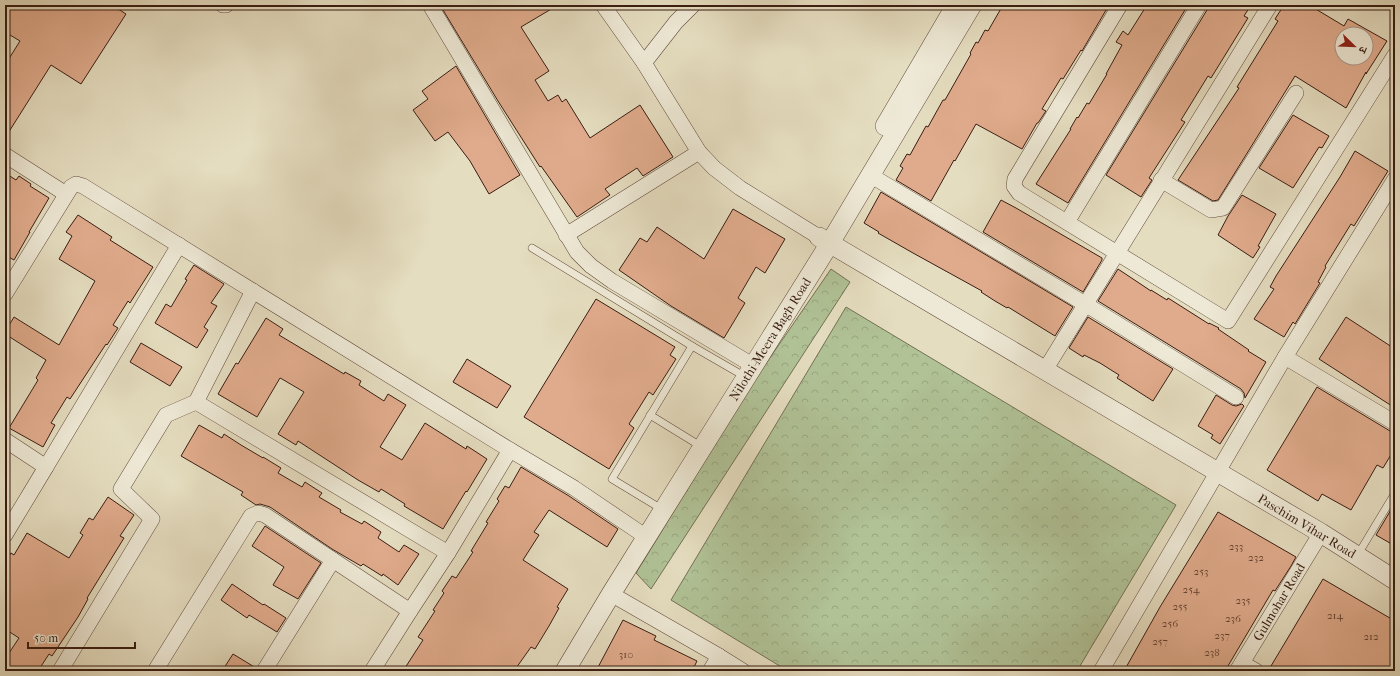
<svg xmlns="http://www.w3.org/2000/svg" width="1400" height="676" font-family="'IM FELL French Canon','Noto Serif Devanagari',serif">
  <defs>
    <pattern id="park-crowns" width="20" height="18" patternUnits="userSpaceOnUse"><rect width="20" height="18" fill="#b0c296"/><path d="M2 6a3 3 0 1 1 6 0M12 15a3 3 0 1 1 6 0" fill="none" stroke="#98a680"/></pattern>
  </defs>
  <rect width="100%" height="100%" fill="#e5ddc0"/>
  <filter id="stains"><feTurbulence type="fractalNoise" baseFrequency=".005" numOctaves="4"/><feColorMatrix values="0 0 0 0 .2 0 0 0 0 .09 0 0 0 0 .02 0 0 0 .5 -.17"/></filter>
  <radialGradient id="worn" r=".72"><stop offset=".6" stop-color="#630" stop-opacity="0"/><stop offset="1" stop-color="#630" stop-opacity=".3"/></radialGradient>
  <!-- park -->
  <g fill="url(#park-crowns)" stroke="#747054">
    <polygon points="831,269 850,282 651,589 636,573 756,378"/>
    <polygon points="846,307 1176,505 1077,671 788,671 671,600"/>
  </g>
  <!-- building -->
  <g fill="#e0ab8c" stroke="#391d12" fill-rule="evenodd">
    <polygon points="5,5 112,5 126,14 81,84 51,65 5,138 5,65 20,41 5,32"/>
    <polygon points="440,5 558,5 521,27 549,71 535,80 548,101 558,95 562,102 566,99 590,138 640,105 673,157 643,176 637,168 605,189 610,195 577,217 541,166 540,167 498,101"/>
    <polygon points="1003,5 1109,5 1082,51 1081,50 1063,79 1061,78 1042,109 1046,111 1038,123 1037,123 1022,149 976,124 955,161 954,160 931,201 896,180 903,168 900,166 907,154 910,155 926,126 928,127 943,100 945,100 971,54 970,53 976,42 978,43 985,30 988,31"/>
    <polygon points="1147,5 1188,5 1068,203 1036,184 1071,129 1070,129 1077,117 1078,118 1087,103 1089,104 1107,74 1106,74 1122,45 1116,42 1123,31 1128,35"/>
    <polygon points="1208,5 1251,5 1244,16 1248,18 1211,78 1208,76 1181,120 1185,122 1149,178 1152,180 1141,197 1106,175 1207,10"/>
    <path d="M1284 5H1309L1344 26 1348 19 1387 41 1366 74V72L1346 108 1295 76 1218 200 1213 201 1178 180 1239 88 1237 87 1278 21 1275 19ZM1342 34H1366V58H1342Z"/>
    <polygon points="456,66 520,175 489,194 470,161 448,132 435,141 413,110 428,99 422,91"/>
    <polygon points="1293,115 1329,136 1322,148 1319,147 1293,188 1259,168"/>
    <polygon points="1355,151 1388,171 1354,226 1351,224 1325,266 1326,267 1318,282 1320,283 1295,324 1293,322 1284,337 1254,319 1274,289 1270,287 1276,276 1340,177"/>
    <polygon points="5,173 16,180 19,176 31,184 30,186 49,198 29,232 30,232 14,260 5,255"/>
    <polygon points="881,192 1073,307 1055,336 1008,307 1007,308 995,301 981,292 982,291 913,253 878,233 879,232 864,223"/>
    <polygon points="1242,195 1276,214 1258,246 1260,247 1253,258 1218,235 1228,216"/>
    <polygon points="1001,200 1016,208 1102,258 1102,260 1083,292 983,232"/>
    <polygon points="733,209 785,239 765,273 756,267 738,298 745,303 724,338 671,306 619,270 640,238 647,242 657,227 704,259"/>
    <polygon points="78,215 112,237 110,240 153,267 130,303 128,301 113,325 118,328 107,345 106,344 70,399 67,397 51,423 55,425 43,447 9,428 38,380 36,378 46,360 5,334 5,332 14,317 59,345 95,281 59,259 72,236 66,232"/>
    <polygon points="194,265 224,284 211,303 217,306 204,327 208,330 197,348 155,323 166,304 171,307 187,280 185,279"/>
    <polygon points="1118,269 1151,291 1151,290 1167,300 1168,298 1209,324 1209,323 1219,328 1218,329 1249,350 1248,351 1266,362 1245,398 1244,393 1241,389 1098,301"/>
    <polygon points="596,299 675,347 670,355 676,359 653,395 649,392 629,424 634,428 609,469 524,417"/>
    <polygon points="1088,317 1173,369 1153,401 1117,378 1119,375 1100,363 1084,355 1083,357 1069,348"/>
    <polygon points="1346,317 1395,349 1395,408 1319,359"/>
    <polygon points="266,318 283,329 279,335 344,374 345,372 361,381 359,385 384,401 388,394 406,405 380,447 402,460 425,423 466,449 467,446 487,459 467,492 466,491 443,529 404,506 405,504 381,489 379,492 358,480 298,441 296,445 278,434 304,392 282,379 280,378 257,417 218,394 236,363 238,364"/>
    <polygon points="141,343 182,367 170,386 130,362"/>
    <polygon points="467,359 511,386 497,408 453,382"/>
    <polygon points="1317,387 1390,431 1395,432 1395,448 1383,468 1377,465 1351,510 1322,494 1318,501 1267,470"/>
    <polygon points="1216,395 1232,405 1236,406 1242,404 1244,406 1220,444 1211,438 1213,435 1198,426"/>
    <polygon points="199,425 222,438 224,434 241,445 263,458 263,457 281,468 278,473 302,487 305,482 322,493 319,497 341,510 340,512 362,524 364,521 381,532 378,538 399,552 404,545 419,554 398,585 383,574 382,576 363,564 361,566 332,549 270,507 260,504 256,505 241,495 243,492 181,456"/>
    <polygon points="521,467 569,496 618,529 607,547 549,510 534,532 539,535 523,560 568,589 557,607 559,608 549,626 535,649 531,647 514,671 403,671 423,640 418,637 435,611 433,610 444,593 442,591 452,576 456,578 473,552 471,551 488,523 486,522 499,501 497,499 505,486 509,488"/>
    <polygon points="108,497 134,515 120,536 124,538 87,598 88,599 78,617 52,656 49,654 38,671 5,671 5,659 19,638 5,629 5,562 11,553 14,555 27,533 69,558 83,535 80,533 89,518 93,520"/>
    <polygon points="1395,503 1395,546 1376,535"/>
    <polygon points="1218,512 1296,557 1291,566 1275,591 1273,590 1225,671 1124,671 1160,607"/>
    <polygon points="265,526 321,563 298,599 273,585 284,567 252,546"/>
    <polygon points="1323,579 1395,621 1395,671 1280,671 1271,666"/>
    <polygon points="232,584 263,605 264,604 286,618 277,632 249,615 247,618 221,600"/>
    <polygon points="623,620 656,636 654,640 697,661 692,671 596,671"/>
    <polygon points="233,654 256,668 255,671 222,671"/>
  </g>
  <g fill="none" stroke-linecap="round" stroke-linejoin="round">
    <!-- service casing -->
    <g stroke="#644d3e" stroke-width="8">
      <g id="service">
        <polyline points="532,248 692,346"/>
        <polyline points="650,415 694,442"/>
        <polyline points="655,505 612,479 692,346 737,372"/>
        <polyline points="1357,556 1395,493"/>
      </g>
    </g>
    <!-- minor casing -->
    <g stroke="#644d3e" stroke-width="16">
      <g id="minor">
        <polyline points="223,5 226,5"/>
        <polyline points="430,5 577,252 591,266 612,281 754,366"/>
        <polyline points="603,5 644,63 699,152 714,168 740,188 819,237"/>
        <polyline points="1120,5 1015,179 1014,186 1019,193 1228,321 1395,55"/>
        <polyline points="644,63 676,22 693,5"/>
        <polyline points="5,155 66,194"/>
        <polyline points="870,175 1085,304 1236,397"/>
        <polyline points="1161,180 1211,210 1223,208 1296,93"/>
        <polyline points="1067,222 1199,5"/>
        <polyline points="566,235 699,152"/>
        <polyline points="5,294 71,187 76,184 83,186 510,450 448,553 410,611 372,671"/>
        <polyline points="1285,357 1395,423"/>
        <polyline points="1045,370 1270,5"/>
        <polyline points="196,402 448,553"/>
        <polyline points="5,440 46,467 179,245"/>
        <polyline points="510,450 574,488 639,532"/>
        <polyline points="5,535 46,467"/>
        <polyline points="611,594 719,656 710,671"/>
        <polyline points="719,656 743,671"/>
        <polyline points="1242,663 1256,671"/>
        <polyline points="60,671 152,519 121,489 166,415 196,402 253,291"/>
        <polyline points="155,671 251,516 258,513 265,515 410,611"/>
        <polyline points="264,671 333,560"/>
        <polyline points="1101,671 1285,357 1395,179"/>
        <polyline points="1237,671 1321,533"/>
      </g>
    </g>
    <!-- tertiary casing -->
    <g stroke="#644d3e" stroke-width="20">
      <g id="tertiary">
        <polyline points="885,126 956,5"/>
        <polyline points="819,237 1321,533 1395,580"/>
        <polyline points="565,671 611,594 830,243 972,5"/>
      </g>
    </g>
    <!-- service -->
    <use href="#service" stroke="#eee9d6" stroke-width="7"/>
    <!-- minor -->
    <use href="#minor" stroke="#eee9d6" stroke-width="15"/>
    <!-- tertiary -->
    <use href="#tertiary" stroke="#eee9d6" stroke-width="19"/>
  </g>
  <g text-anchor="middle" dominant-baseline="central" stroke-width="3" stroke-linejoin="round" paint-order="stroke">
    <!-- number labels -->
    <g font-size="11" fill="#634030">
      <text x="1236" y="546">233</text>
      <text x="1256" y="557">232</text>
      <text x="1201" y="571">253</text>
      <text x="1191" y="589">254</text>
      <text x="1243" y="600">235</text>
      <text x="1180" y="606">255</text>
      <text x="1335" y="615">214</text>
      <text x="1233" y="618">236</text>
      <text x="1170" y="623">256</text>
      <text x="1222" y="635">237</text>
      <text x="1371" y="636">212</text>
      <text x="1160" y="641">257</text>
      <text x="1212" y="652">238</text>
      <text x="626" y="654">310</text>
    </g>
    <!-- street labels -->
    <g font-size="13" fill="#391d12" stroke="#eee9d6">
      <text transform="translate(770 339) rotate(-58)">Nilothi-Meera Bagh Road</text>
      <text transform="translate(1307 526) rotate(31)">Paschim Vihar Road</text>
      <text transform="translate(1279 602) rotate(-59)">Gulmohar Road</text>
    </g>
  </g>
  <!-- margin -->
  <rect width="1400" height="676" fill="none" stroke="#e5ddc0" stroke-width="20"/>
  <rect x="6" y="6" width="1388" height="664" fill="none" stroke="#391d12" stroke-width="2"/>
  <rect x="10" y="10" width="1380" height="656" fill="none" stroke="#391d12"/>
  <!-- north arrow -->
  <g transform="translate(1354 46) rotate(113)"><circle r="19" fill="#eee9d6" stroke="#a69788"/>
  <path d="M0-3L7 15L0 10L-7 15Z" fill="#8f2418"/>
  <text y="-6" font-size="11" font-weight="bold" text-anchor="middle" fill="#391d12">उ</text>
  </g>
  <!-- scale -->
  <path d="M28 642v6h107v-6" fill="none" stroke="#391d12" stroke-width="2"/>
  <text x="34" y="642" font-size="12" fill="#391d12" stroke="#eee9d6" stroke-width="3" paint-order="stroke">50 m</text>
  <rect width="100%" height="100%" filter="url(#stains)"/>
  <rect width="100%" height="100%" fill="url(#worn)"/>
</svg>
